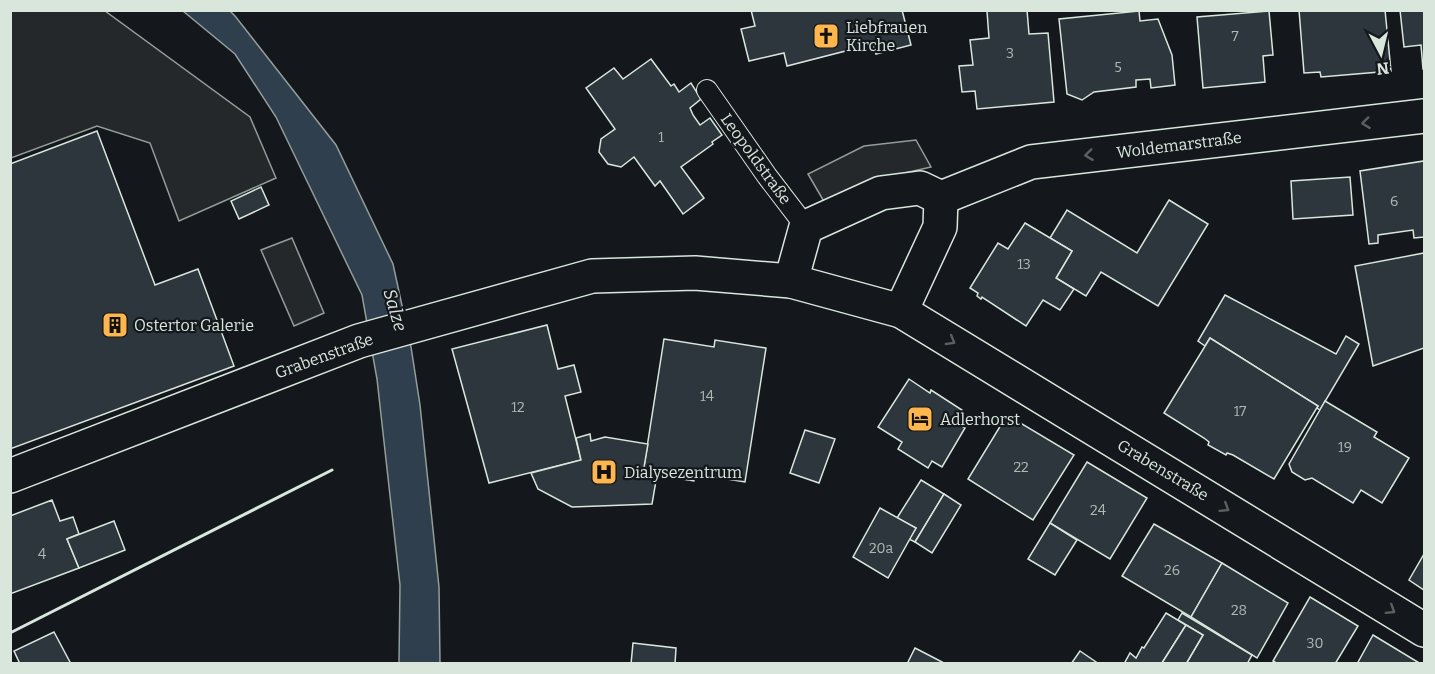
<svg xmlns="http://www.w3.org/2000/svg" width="1435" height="674" font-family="Bitter,serif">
  <rect width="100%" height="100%" fill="#14181c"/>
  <!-- parking -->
  <g fill="#24282b" stroke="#939e99" stroke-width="1.5">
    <polygon points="11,10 105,11 250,117 276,178 179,221 150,143 97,126 11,158"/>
    <polygon points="916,140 931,167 883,178 826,205 808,174 864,146"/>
    <polygon points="292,238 324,313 294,326 261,250"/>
  </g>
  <!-- water -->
  <polygon fill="#2f3f4d" stroke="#939e99" stroke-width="1.5" points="183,11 230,11 235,16 336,145 393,264 411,347 420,405 439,587 440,663 399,663 400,585 377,379 362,295 276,117 235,54"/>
  <!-- building -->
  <g fill="#2c363c" stroke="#d8e6dc" stroke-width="1.5">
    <polygon points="751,10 902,10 911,45 876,54 873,44 787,66 784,53 749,61 741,29 755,26"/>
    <polygon points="1027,10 1029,34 1048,33 1054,102 977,109 975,91 962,92 959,66 973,65 970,40 989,38 987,11"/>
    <polygon points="1299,10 1385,10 1391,71 1321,77 1320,72 1304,73"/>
    <polygon points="1400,10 1424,10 1424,69 1423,69 1421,45 1404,47"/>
    <polygon points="1139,11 1140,21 1158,19 1172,55 1175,85 1151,88 1150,79 1136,80 1136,87 1094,92 1082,100 1067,94 1059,19"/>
    <polygon points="1269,11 1273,55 1263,56 1265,82 1203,88 1197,17"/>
    <polygon points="651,59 671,86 674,84 679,92 691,83 701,99 690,108 693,115 700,125 710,118 722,135 712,142 713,144 681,167 704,198 683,214 660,181 655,186 634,157 621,167 608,164 599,152 601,139 615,129 586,88 614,68 623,79"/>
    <polygon points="97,131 155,285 198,269 234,366 10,449 10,164"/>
    <polygon points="1424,161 1424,237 1414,238 1413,230 1378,235 1378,243 1369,244 1360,171"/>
    <polygon points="1350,177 1353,215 1293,219 1291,181"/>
    <polygon points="261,187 269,205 239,219 231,201"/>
    <polygon points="1169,200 1208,224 1158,306 1101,272 1086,296 1056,278 1072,251 1050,238 1067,210 1137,253"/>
    <polygon points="1025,223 1072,251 1056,278 1074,289 1060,310 1043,300 1026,326 982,297 981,299 977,296 978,293 970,288 998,243 1008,249"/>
    <polygon points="1424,253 1424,348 1373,366 1355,266"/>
    <polygon points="1225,295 1336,354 1346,336 1359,344 1320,410 1317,408 1318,406 1210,338 1205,346 1198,341"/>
    <polygon points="547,325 558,369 574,365 581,392 565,396 581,460 489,483 452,349"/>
    <polygon points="1210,338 1318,406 1274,479 1233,455 1227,453 1226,455 1208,445 1209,442 1204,438 1164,413"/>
    <polygon points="664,339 714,347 715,340 766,348 745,482 695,474 694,481 643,473"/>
    <polygon points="909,379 930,393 931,390 962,410 955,422 965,428 942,467 932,461 928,468 898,449 902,442 878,427"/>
    <polygon points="1325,401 1377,432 1374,437 1409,458 1382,503 1361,490 1353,503 1312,478 1305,480 1292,472 1289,464"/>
    <polygon points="1007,415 1074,455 1033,520 968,479"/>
    <polygon points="805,430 835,439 819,483 790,473"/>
    <polygon points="590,434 591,441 605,437 648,444 643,473 657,475 652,504 572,507 538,489 531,473 581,460 576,438"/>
    <polygon points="1087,462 1147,498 1110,559 1050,523"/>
    <polygon points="921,480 944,494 915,542 909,539 916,528 897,518"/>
    <polygon points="944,494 961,505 932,553 915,542"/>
    <polygon points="52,500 60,521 73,517 79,534 67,539 79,568 10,594 10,516"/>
    <polygon points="880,508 916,528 888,578 853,557"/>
    <polygon points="114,521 125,550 79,568 67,539"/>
    <polygon points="1050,523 1077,540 1055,575 1028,559"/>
    <polygon points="1154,524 1222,563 1191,617 1122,576"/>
    <polygon points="1424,554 1424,590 1409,580"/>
    <polygon points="1222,563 1288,603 1257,658 1191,617"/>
    <polygon points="1310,597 1358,626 1335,664 1278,664 1273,661"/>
    <polygon points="1166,613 1186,625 1162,663 1124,664 1130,653 1136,658 1142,647 1144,648"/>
    <polygon points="1182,613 1252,655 1247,664 1186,664 1203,635 1178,620"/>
    <polygon points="1186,625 1203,635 1186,664 1164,664 1162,663"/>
    <polygon points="54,632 71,664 20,664 14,651"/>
    <polygon points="1373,635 1421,664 1357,664"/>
    <polygon points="633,643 676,648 675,664 631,664"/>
    <polygon points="915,648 944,663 944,664 907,664"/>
    <polygon points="1080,651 1099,664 1071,664"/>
  </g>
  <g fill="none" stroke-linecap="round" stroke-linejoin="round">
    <!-- service casing -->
    <g stroke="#d8e6dc" stroke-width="22">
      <polyline id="service" points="707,90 767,176 806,227"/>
    </g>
    <!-- minor casing -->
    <g stroke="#d8e6dc" stroke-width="36">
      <g id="minor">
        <polyline points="941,198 1031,162 1424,116"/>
        <polyline points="791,281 806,227 881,193 920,188 941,198"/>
        <polyline points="901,311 940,227 941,198"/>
        <polyline points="10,476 359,341 592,276 695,273 791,281 901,311 1424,630"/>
      </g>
    </g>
    <!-- service -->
    <use href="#service" stroke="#14181c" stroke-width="20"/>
    <!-- minor -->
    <use href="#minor" stroke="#14181c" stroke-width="33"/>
    <!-- wall -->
    <polyline stroke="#d8e6dc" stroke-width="3" points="10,633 332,470"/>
  </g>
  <!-- one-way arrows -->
  <defs><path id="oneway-chevron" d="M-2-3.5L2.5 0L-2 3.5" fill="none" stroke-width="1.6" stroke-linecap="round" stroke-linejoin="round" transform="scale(1.5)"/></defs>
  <g stroke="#59605f">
    <use href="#oneway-chevron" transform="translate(1366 123) rotate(173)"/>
    <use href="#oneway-chevron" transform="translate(1089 155) rotate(173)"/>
    <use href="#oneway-chevron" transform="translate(951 341) rotate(31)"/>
    <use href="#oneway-chevron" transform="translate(1225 508) rotate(32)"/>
    <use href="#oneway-chevron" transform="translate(1391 610) rotate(32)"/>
  </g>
  <!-- icons -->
  <defs>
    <g id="church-square" transform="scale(1.35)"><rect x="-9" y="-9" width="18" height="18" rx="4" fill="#ffb74d" stroke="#14181c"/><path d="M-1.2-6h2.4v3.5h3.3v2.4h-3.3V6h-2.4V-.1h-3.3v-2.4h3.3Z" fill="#111"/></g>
    <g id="building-square" transform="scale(1.35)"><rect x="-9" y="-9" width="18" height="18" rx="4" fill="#ffb74d" stroke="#14181c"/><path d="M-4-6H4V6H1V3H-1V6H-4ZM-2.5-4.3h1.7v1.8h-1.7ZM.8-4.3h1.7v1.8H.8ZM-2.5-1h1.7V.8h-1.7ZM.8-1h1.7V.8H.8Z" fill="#111"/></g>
    <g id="hotel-square" transform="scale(1.35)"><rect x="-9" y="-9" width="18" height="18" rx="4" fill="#ffb74d" stroke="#14181c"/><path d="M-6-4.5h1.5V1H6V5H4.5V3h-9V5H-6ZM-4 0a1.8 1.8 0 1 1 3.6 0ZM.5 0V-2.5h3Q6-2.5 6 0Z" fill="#111"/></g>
    <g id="hospital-square" transform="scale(1.35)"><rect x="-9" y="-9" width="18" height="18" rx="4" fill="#ffb74d" stroke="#14181c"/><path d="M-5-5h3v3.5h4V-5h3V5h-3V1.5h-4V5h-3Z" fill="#111"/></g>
  </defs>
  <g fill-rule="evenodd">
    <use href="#church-square" x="826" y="36"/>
    <use href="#building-square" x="115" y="325"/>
    <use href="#hotel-square" x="920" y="419"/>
    <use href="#hospital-square" x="604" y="472"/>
  </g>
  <g text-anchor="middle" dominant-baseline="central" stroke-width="4.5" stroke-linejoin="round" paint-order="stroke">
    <!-- number labels -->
    <g font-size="14" fill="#adbab4">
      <text x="1235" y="36">7</text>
      <text x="1010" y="53">3</text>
      <text x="1118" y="67">5</text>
      <text x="661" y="137">1</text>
      <text x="1394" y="201">6</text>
      <text x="1024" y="264">13</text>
      <text x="707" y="396">14</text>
      <text x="518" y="407">12</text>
      <text x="1240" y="411">17</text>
      <text x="1345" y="447">19</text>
      <text x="1021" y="467">22</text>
      <text x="1098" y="510">24</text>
      <text x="881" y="548">20a</text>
      <text x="42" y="554">4</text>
      <text x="1172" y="570">26</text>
      <text x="1239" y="610">28</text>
      <text x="1315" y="643">30</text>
    </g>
    <!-- poi labels -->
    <g font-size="16" fill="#d8e6dc" stroke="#14181c" text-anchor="start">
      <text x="846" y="27">Liebfrauen<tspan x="846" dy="18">Kirche</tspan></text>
      <text x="134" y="325">Ostertor Galerie</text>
      <text x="940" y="419">Adlerhorst</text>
      <text x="624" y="472">Dialysezentrum</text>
    </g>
    <!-- street labels -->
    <g font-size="16" fill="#d8e6dc" stroke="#14181c">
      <text transform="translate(1179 145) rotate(-7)">Woldemarstraße</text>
      <text transform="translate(756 159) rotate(54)">Leopoldstraße</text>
      <text transform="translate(324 356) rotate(-20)">Grabenstraße</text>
      <text transform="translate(1163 470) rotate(31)">Grabenstraße</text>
    </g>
    <!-- water labels -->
    <g font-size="18" font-style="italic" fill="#d8e6dc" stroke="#14181c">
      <text transform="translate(395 310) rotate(74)">Salze</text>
    </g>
  </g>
  <!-- border -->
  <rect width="1435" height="674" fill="none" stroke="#d8e6dc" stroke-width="24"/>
  <!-- north arrow -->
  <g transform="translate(1381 54) rotate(173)" stroke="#14181c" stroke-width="4.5" paint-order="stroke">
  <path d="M0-4.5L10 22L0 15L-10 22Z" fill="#d8e6dc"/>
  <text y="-9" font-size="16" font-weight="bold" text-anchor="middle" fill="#d8e6dc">N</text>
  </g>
</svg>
